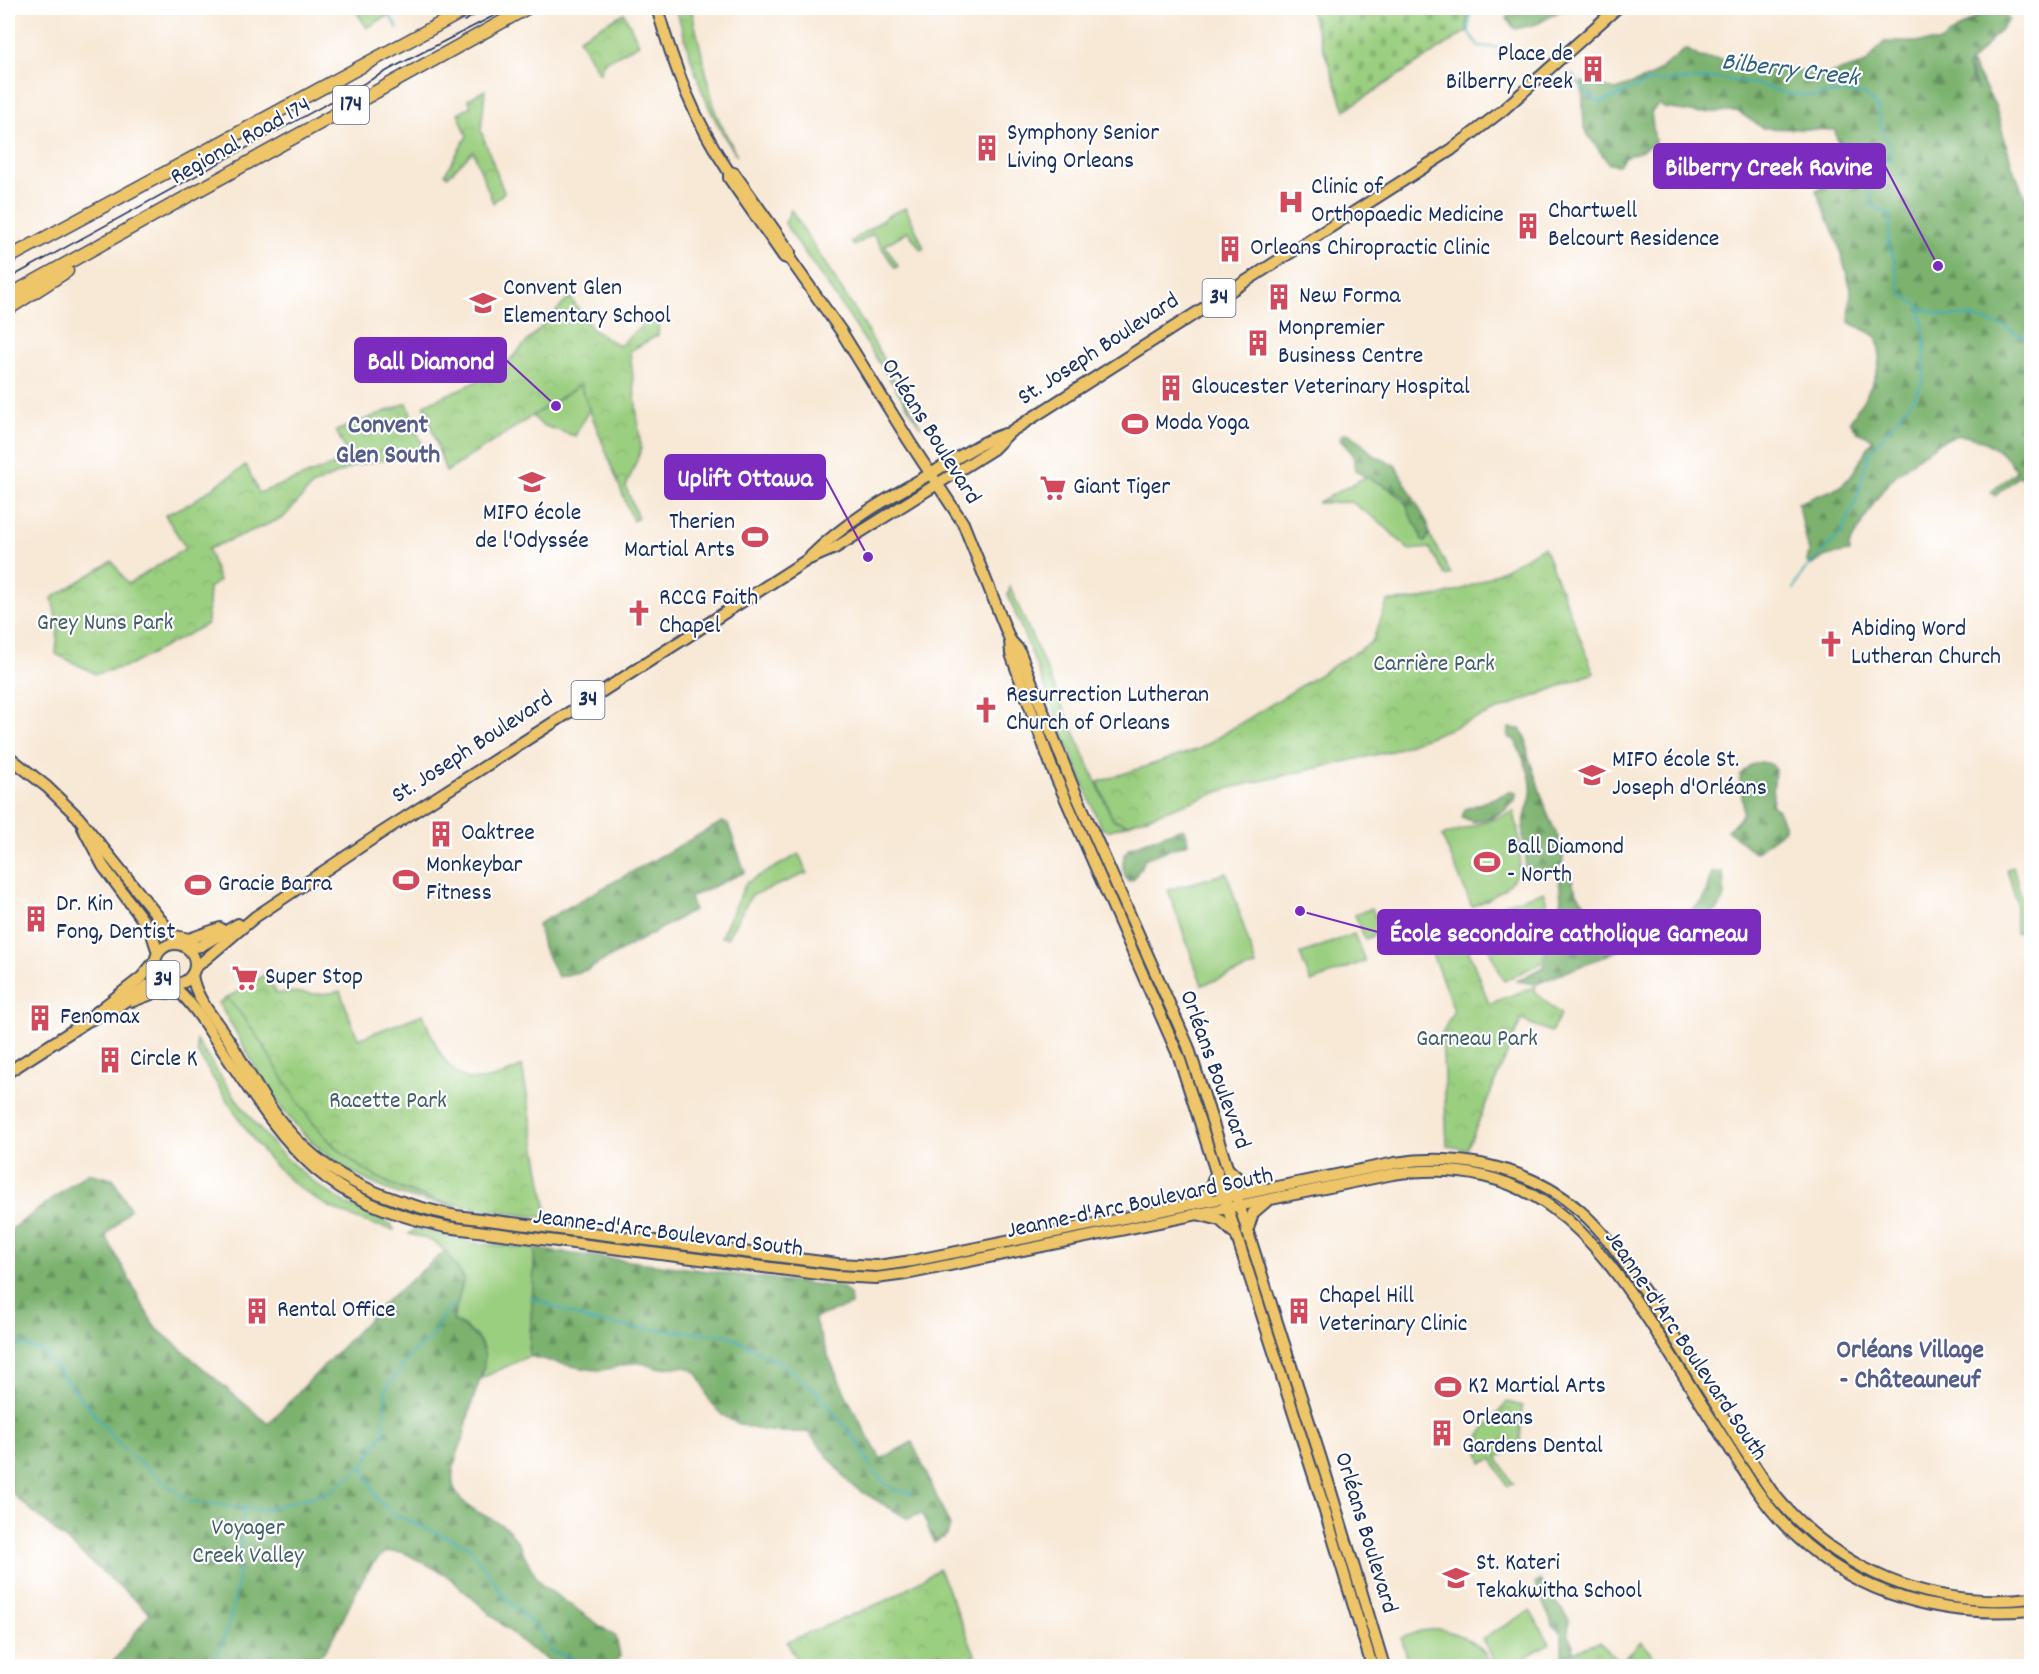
<svg xmlns="http://www.w3.org/2000/svg" width="2039" height="1674" font-family="Dekko,sans-serif">
  <defs>
    <pattern id="forest-firs" width="22" height="20" patternUnits="userSpaceOnUse" patternTransform="scale(1.5)"><rect width="22" height="20" fill="#7cb26e"/><path d="M5 1l3.5 6h-7zM16 11l3.5 6h-7z" fill="#65915e"/></pattern>
    <pattern id="cemetery-stones" width="16" height="16" patternUnits="userSpaceOnUse" patternTransform="scale(1.5)"><rect width="16" height="16" fill="#9bcf80"/><path d="M2 7V4a2 2 0 0 1 4 0v3zM10 15v-3a2 2 0 0 1 4 0v3z" fill="#85b271"/></pattern>
    <pattern id="park-crowns" width="20" height="18" patternUnits="userSpaceOnUse" patternTransform="scale(1.5)"><rect width="20" height="18" fill="#9bcf80"/><path d="M2 6a3 3 0 1 1 6 0M12 15a3 3 0 1 1 6 0" fill="none" stroke="#85b271"/></pattern>
  </defs>
  <rect width="100%" height="100%" fill="#fff"/>
  <filter id="ink" filterUnits="userSpaceOnUse"><feTurbulence type="fractalNoise" baseFrequency=".0167" numOctaves="2"/><feDisplacementMap in="SourceGraphic" scale="12" xChannelSelector="R" yChannelSelector="G"/><feConvolveMatrix kernelMatrix="1 2 1 2 8 2 1 2 1" color-interpolation-filters="sRGB"/></filter>
  <filter id="wash" filterUnits="userSpaceOnUse"><feTurbulence type="fractalNoise" baseFrequency=".008" numOctaves="4" result="noise"/><feDisplacementMap in="SourceGraphic" scale="24" xChannelSelector="R" yChannelSelector="G"/><feGaussianBlur stdDeviation="1.35" result="paint"/><feColorMatrix in="noise" values="0 0 0 0 0 0 0 0 0 0 0 0 0 0 0 0 0 1.4 0 .05"/><feComposite in="paint" operator="in"/></filter>
  <g filter="url(#wash)">
    <rect width="100%" height="100%" fill="#f8e8d6"/>
    <!-- green -->
    <g fill="#9bcf80" stroke="#5b7f6f" stroke-width="1.5">
      <polygon points="906,208 924,248 921,250 908,231 885,245 898,266 895,268 873,234 854,246 851,242 891,214"/>
      <polygon points="791,210 863,323 921,427 848,315 789,230 785,223"/>
      <polygon points="608,374 575,436 542,425 502,387"/>
      <polygon points="1375,472 1422,521 1451,574 1446,576 1430,548 1409,550 1380,522 1351,502 1317,503"/>
      <polygon points="1010,587 1113,820 1128,824 1108,831 1101,828 1008,595"/>
      <path d="M1514 812C1526 867 1526 882 1472 907L1442 836Z"/>
      <polygon points="799,854 807,873 751,896 727,938 721,937 746,883"/>
      <polygon points="2013,867 2022,899 2022,933 2016,932 2016,900 2007,869"/>
      <polygon points="1227,873 1256,966 1202,985 1168,890"/>
      <path d="M1543 892C1556 920 1551 935 1541 963L1504 981 1472 914Z"/>
      <polygon points="1372,908 1381,933 1365,939 1355,915"/>
      <polygon points="1354,934 1365,961 1311,982 1300,954"/>
      <path d="M227 998C257 1030 277 1071 302 1107 337 1160 394 1194 456 1206 376 1198 312 1157 269 1090 251 1062 237 1031 218 1003Z"/>
      <path d="M196 1040C251 1122 294 1189 391 1224L394 1230C281 1203 254 1143 197 1052Z"/>
      <path d="M416 1229 474 1243 535 1249 529 1356 482 1378C487 1343 483 1338 453 1320L464 1278C444 1249 444 1242 409 1234Z"/>
      <polygon points="1530,1611 1550,1643 1511,1666 1498,1666 1482,1639"/>
      <path d="M1440 1629C1462 1635 1483 1644 1493 1666H1410L1401 1638 1420 1631Z"/>
    </g>
    <!-- forest -->
    <g fill="url(#forest-firs)" stroke="#4c7066" stroke-width="1.5">
      <polygon points="1511,8 1565,8 1537,24 1515,29 1506,19"/>
      <path d="M1971 8H2001L2009 20 1967 67 1978 91 1969 66 1972 65 1995 105 2012 166 2031 210V486L2019 476 1995 496 1991 492 2016 471C2005 451 1974 430 1951 437 1938 441 1893 475 1885 487 1871 505 1861 526 1849 546L1850 552 1826 556 1812 565 1807 562 1809 552 1798 503 1840 487 1852 475 1873 439 1857 432 1850 421C1866 395 1888 368 1876 336L1849 322 1851 289 1838 243 1816 190 1836 179 1834 173 1843 168 1835 130 1763 128 1737 111 1698 113 1664 108 1659 104 1651 112 1655 142 1639 152 1624 157 1619 165 1609 164 1584 129 1582 82 1616 90 1650 77 1686 49 1699 57 1773 66 1824 76 1866 63 1884 42H1940L1976 16Z"/>
      <path d="M1347 433 1360 441 1373 455 1395 465 1428 524 1429 536 1425 542 1421 540C1421 530 1417 527 1412 519 1408 513 1408 506 1405 500 1399 490 1367 479 1355 471L1353 454 1340 440 1342 434Z"/>
      <path d="M1509 728 1520 729 1526 737 1528 755 1548 815 1564 851 1562 864C1551 871 1536 879 1523 871 1529 854 1524 852 1523 835 1522 821 1529 807 1531 794 1534 776 1521 756 1515 740L1508 737Z"/>
      <path d="M1760 762 1772 764 1775 770 1772 806 1778 810 1785 827C1779 837 1766 841 1759 851L1754 852 1727 830C1754 812 1739 802 1740 775L1749 766Z"/>
      <path d="M1512 791 1517 794C1514 810 1488 820 1473 822L1462 817 1465 809Z"/>
      <polygon points="722,822 728,824 745,872 690,897 694,910 587,970 558,977 543,947 538,924"/>
      <path d="M1182 828 1186 831 1188 843 1146 858 1133 880 1128 881C1121 871 1121 858 1129 848Z"/>
      <path d="M1712 872H1722C1726 886 1726 899 1717 911L1536 984 1517 981 1543 967 1561 899 1559 877 1565 875 1572 879C1574 897 1601 924 1621 926L1661 915 1689 912 1703 901Z"/>
      <path d="M87 1173 113 1179 130 1209 106 1236 154 1326 268 1424 384 1303 445 1251 464 1278 453 1320C496 1347 487 1358 473 1400 468 1415 466 1430 461 1444 456 1458 451 1470 453 1484 458 1508 488 1515 505 1527 522 1540 527 1568 542 1585L616 1637 620 1656 613 1665 557 1666 529 1648 445 1574 403 1552H388C361 1561 345 1629 323 1652 314 1662 302 1661 290 1666H110L150 1613 8 1490V1232Z"/>
      <path d="M535 1249 843 1288 850 1295 851 1305 814 1318C831 1369 854 1413 881 1459L912 1442 950 1526 947 1535 934 1543 922 1513 908 1519 852 1486 808 1432C775 1433 727 1432 709 1399 703 1388 703 1375 691 1369 681 1364 668 1368 659 1368 653 1368 647 1364 641 1363 626 1361 612 1371 597 1370 575 1368 551 1361 529 1356Z"/>
      <polygon points="1540,1580 1569,1620 1568,1633 1573,1644 1574,1664 1562,1663 1562,1635 1553,1625 1537,1590 1535,1584"/>
    </g>
    <!-- cemetery -->
    <polygon fill="url(#cemetery-stones)" stroke="#5b7f6f" stroke-width="1.5" points="1309,8 1467,8 1467,31 1345,110"/>
    <!-- park -->
    <g fill="url(#park-crowns)" stroke="#5b7f6f" stroke-width="1.5">
      <polygon points="354,8 400,8 367,28"/>
      <path d="M676 8H691L716 114 737 156C703 108 692 63 676 8Z"/>
      <polygon points="624,13 639,44 603,63 600,73 598,72 579,38"/>
      <polygon points="485,90 481,131 504,192 493,203 473,151 448,176 445,174 467,136 458,113 471,106 468,99"/>
      <polygon points="570,297 593,330 619,346 647,321 659,323 658,335 630,351 641,450 626,487 638,518 633,521 580,385 446,472 424,405 498,372"/>
      <polygon points="407,403 424,451 353,466 312,486 283,518 208,549 219,581 209,588 207,624 131,665 96,674 56,654 58,627 52,598 112,561 128,584 186,548 165,515 189,504 246,465 259,493 350,459 336,431"/>
      <path d="M1544 547 1594 673 1392 751 1230 788 1128 824 1113 820 1098 782 1199 749 1372 642 1388 601C1456 601 1486 579 1544 547Z"/>
      <polygon points="1462,933 1489,1004 1536,986 1534,991 1561,1015 1551,1032 1521,1020 1467,1149 1447,1146 1442,1033 1454,1010 1429,946"/>
      <path d="M266 974 277 994C294 988 315 999 340 991L358 1039 423 1014C444 1068 459 1100 522 1066L548 1218C447 1205 365 1199 302 1108 277 1071 257 1030 227 998Z"/>
      <polygon points="1507,1402 1522,1406 1520,1446 1497,1457 1513,1484 1507,1486 1492,1459 1482,1463 1476,1440"/>
      <polygon points="939,1569 980,1666 801,1666 787,1642 892,1598"/>
      <polygon points="1599,1642 1620,1662 1641,1642 1662,1666 1536,1666"/>
    </g>
    <g fill="none" stroke-linecap="round" stroke-linejoin="round">
      <!-- stream -->
      <g stroke="#3cadb8" stroke-width="2">
        <polyline points="385,8 398,29"/>
        <polyline points="1470,8 1469,33 1479,46 1507,48 1519,54"/>
        <path d="M1572 74 1585 92 1600 103 1649 82 1717 78 1762 85 1787 94 1817 96 1840 92 1864 94 1877 106 1884 137 1892 149 1891 159 1873 165C1871 173 1870 196 1871 205L1891 215 1888 244 1894 259 1900 292 1920 307 1944 316H1968L2004 327 2032 341"/>
        <polyline points="1794,589 1803,572 1843,531 1857,497 1869,454 1913,399 1924,379 1925,340 1920,307"/>
        <polyline points="531,1297 590,1321 637,1328 728,1335 780,1363 803,1380 817,1392 860,1445 873,1472 893,1490 912,1493"/>
        <polyline points="8,1339 43,1352 124,1450 188,1501 263,1510 331,1491 362,1467 384,1432 386,1389 413,1352 431,1338 445,1312 453,1305"/>
        <polyline points="363,1468 377,1498 391,1513 470,1547 507,1600 542,1633 552,1652 597,1666"/>
        <path d="M211 1666C238 1620 240 1562 244 1509"/>
      </g>
    </g>
  </g>
  <g filter="url(#ink)">
    <g fill="none" stroke-linecap="round" stroke-linejoin="round">
      <!-- major casing -->
      <g stroke="#3c4b70" stroke-width="14">
        <g id="major">
          <path d="M657 8C674 67 694 120 729 172V178L784 257 790 259"/>
          <polyline points="729,172 734,173 790,252 790,259 841,331 909,441 963,523 1010,640 1011,654 1052,768 1179,1057 1320,1495 1372,1666"/>
          <path d="M811 556C847 520 894 495 937 470 959 457 980 442 1005 434"/>
          <polyline points="1010,640 1019,650 1073,787 1188,1046 1321,1459 1384,1666"/>
          <polyline points="8,756 47,787 78,817 180,944"/>
          <polyline points="83,828 103,866 151,931 158,953"/>
          <polyline points="175,936 189,939 220,928"/>
          <circle cx="175" cy="964" r="20"/>
          <polyline points="188,948 201,946 238,924"/>
          <polyline points="195,968 255,917 381,833 807,560 835,548 993,449 1010,432 1451,150 1503,110 1617,8"/>
          <path d="M192 975C196 1001 217 1021 230 1042 243 1063 255 1085 269 1105 314 1174 379 1200 456 1216L838 1264 877 1266 912 1261 1395 1163C1459 1153 1529 1167 1579 1210 1606 1233 1625 1263 1645 1292 1689 1357 1727 1427 1772 1492 1836 1571 1930 1610 2032 1598"/>
          <path d="M171 984C195 1004 209 1031 227 1057 293 1155 323 1200 446 1227L835 1276 876 1278 906 1274 1393 1174C1531 1154 1592 1231 1659 1336 1682 1373 1705 1410 1729 1447 1748 1478 1767 1509 1794 1534 1859 1596 1944 1618 2032 1610"/>
          <polyline points="133,1001 157,992 181,994"/>
          <polyline points="93,1015 142,977 155,961"/>
          <polyline points="8,1072 86,1022 114,1009 147,986 165,982"/>
          <polyline points="1228,1169 1242,1182 1263,1188"/>
          <polyline points="1196,1201 1208,1193 1217,1171"/>
          <polyline points="1197,1214 1220,1220 1233,1232"/>
          <polyline points="1247,1232 1253,1213 1267,1201"/>
        </g>
      </g>
      <!-- highway casing -->
      <g stroke="#3c4b70" stroke-width="15">
        <g id="highway">
          <polyline points="8,258 469,8"/>
          <polyline points="8,296 527,8"/>
          <polyline points="8,309 67,271"/>
        </g>
      </g>
      <!-- major -->
      <use href="#major" stroke="#eec569" stroke-width="10"/>
      <!-- highway -->
      <use href="#highway" stroke="#eec569" stroke-width="12"/>
      <!-- tram -->
      <g stroke="#1b2f5e" stroke-width="1.5">
        <polyline points="464,21 488,8"/>
        <polyline points="8,279 394,67 509,8"/>
      </g>
    </g>
  </g>
  <!-- icons -->
  <defs>
    <g id="building-bare" transform="scale(2.07)"><path d="M-4-6H4V6H1V3H-1V6H-4ZM-2.5-4.3h1.7v1.8h-1.7ZM.8-4.3h1.7v1.8H.8ZM-2.5-1h1.7V.8h-1.7ZM.8-1h1.7V.8H.8Z" fill="#d1495b" stroke="#fff" stroke-width="2.5" paint-order="stroke"/></g>
    <g id="hospital-bare" transform="scale(2.07)"><path d="M-5-5h3v3.5h4V-5h3V5h-3V1.5h-4V5h-3Z" fill="#d1495b" stroke="#fff" stroke-width="2.5" paint-order="stroke"/></g>
    <g id="school-bare" transform="scale(2.07)"><path d="M0-5L7-2L0 1L-7-2ZM-4 1L0 2.5L4 1V4Q0 6-4 4Z" fill="#d1495b" stroke="#fff" stroke-width="2.5" paint-order="stroke"/></g>
    <g id="stadium-bare" transform="scale(2.07)"><path d="M0-5a6.5 5 0 1 0 0 10a6.5 5 0 1 0 0-10ZM-3.5-1.8h7v3.6h-7Z" fill="#d1495b" stroke="#fff" stroke-width="2.5" paint-order="stroke"/></g>
    <g id="supermarket-bare" transform="scale(2.07)"><path d="M-6-5.5h2.5l.6 2H6L4.5 2H-2.5L-4.4-4H-6ZM-1.5 3.2a1.3 1.3 0 1 0 .1 0ZM3 3.2a1.3 1.3 0 1 0 .1 0Z" fill="#d1495b" stroke="#fff" stroke-width="2.5" paint-order="stroke"/></g>
    <g id="church-bare" transform="scale(2.07)"><path d="M-1.2-6h2.4v3.5h3.3v2.4h-3.3V6h-2.4V-.1h-3.3v-2.4h3.3Z" fill="#d1495b" stroke="#fff" stroke-width="2.5" paint-order="stroke"/></g>
  </defs>
  <g fill-rule="evenodd">
    <use href="#building-bare" x="1593" y="69"/>
    <use href="#building-bare" x="987" y="148"/>
    <use href="#hospital-bare" x="1291" y="202"/>
    <use href="#building-bare" x="1528" y="226"/>
    <use href="#building-bare" x="1230" y="249"/>
    <use href="#building-bare" x="1279" y="297"/>
    <use href="#school-bare" x="483" y="303"/>
    <use href="#building-bare" x="1258" y="343"/>
    <use href="#building-bare" x="1171" y="388"/>
    <use href="#stadium-bare" x="1135" y="424"/>
    <use href="#school-bare" x="532" y="482"/>
    <use href="#supermarket-bare" x="1053" y="488"/>
    <use href="#stadium-bare" x="755" y="537"/>
    <use href="#church-bare" x="639" y="613"/>
    <use href="#church-bare" x="1831" y="644"/>
    <use href="#church-bare" x="986" y="710"/>
    <use href="#school-bare" x="1592" y="775"/>
    <use href="#building-bare" x="441" y="834"/>
    <use href="#stadium-bare" x="1487" y="862"/>
    <use href="#stadium-bare" x="406" y="880"/>
    <use href="#stadium-bare" x="198" y="885"/>
    <use href="#building-bare" x="36" y="919"/>
    <use href="#supermarket-bare" x="245" y="978"/>
    <use href="#building-bare" x="40" y="1018"/>
    <use href="#building-bare" x="110" y="1060"/>
    <use href="#building-bare" x="257" y="1311"/>
    <use href="#building-bare" x="1299" y="1311"/>
    <use href="#stadium-bare" x="1448" y="1387"/>
    <use href="#building-bare" x="1442" y="1433"/>
    <use href="#school-bare" x="1456" y="1578"/>
  </g>
  <g text-anchor="middle" dominant-baseline="central" stroke-width="4.5" stroke-linejoin="round" paint-order="stroke">
    <!-- shield labels -->
    <g fill="#fff" stroke="#5f6d8e" stroke-width="1.5">
      <rect x="333" y="86" width="36" height="38" rx="4.5"/>
      <rect x="1202.5" y="279" width="33" height="38" rx="4.5"/>
      <rect x="571.5" y="681" width="33" height="38" rx="4.5"/>
      <rect x="146.5" y="961" width="33" height="38" rx="4.5"/>
    </g>
    <g font-size="22" font-weight="bold" fill="#1b2f5e">
      <text x="351" y="105">174</text>
      <text x="1219" y="298">34</text>
      <text x="588" y="700">34</text>
      <text x="163" y="980">34</text>
    </g>
    <!-- poi labels -->
    <g font-size="24" fill="#1b2f5e" stroke="#fff" text-anchor="start">
      <text x="1573" y="55" text-anchor="end">Place de<tspan x="1573" dy="28">Bilberry Creek</tspan></text>
      <text x="1007" y="134">Symphony Senior<tspan x="1007" dy="28">Living Orleans</tspan></text>
      <text x="1311" y="188">Clinic of<tspan x="1311" dy="28">Orthopaedic Medicine</tspan></text>
      <text x="1548" y="212">Chartwell<tspan x="1548" dy="28">Belcourt Residence</tspan></text>
      <text x="1250" y="249">Orleans Chiropractic Clinic</text>
      <text x="503" y="289">Convent Glen<tspan x="503" dy="28">Elementary School</tspan></text>
      <text x="1299" y="297">New Forma</text>
      <text x="1278" y="329">Monpremier<tspan x="1278" dy="28">Business Centre</tspan></text>
      <text x="1191" y="388">Gloucester Veterinary Hospital</text>
      <text x="1155" y="424">Moda Yoga</text>
      <text x="1073" y="488">Giant Tiger</text>
      <text x="532" y="514" text-anchor="middle">MIFO école<tspan x="532" dy="28">de l'Odyssée</tspan></text>
      <text x="735" y="523" text-anchor="end">Therien<tspan x="735" dy="28">Martial Arts</tspan></text>
      <text x="659" y="599">RCCG Faith<tspan x="659" dy="28">Chapel</tspan></text>
      <text x="1851" y="630">Abiding Word<tspan x="1851" dy="28">Lutheran Church</tspan></text>
      <text x="1006" y="696">Resurrection Lutheran<tspan x="1006" dy="28">Church of Orleans</tspan></text>
      <text x="1612" y="761">MIFO école St.<tspan x="1612" dy="28">Joseph d'Orléans</tspan></text>
      <text x="461" y="834">Oaktree</text>
      <text x="1507" y="848">Ball Diamond<tspan x="1507" dy="28">- North</tspan></text>
      <text x="426" y="866">Monkeybar<tspan x="426" dy="28">Fitness</tspan></text>
      <text x="218" y="885">Gracie Barra</text>
      <text x="56" y="905">Dr. Kin<tspan x="56" dy="28">Fong, Dentist</tspan></text>
      <text x="265" y="978">Super Stop</text>
      <text x="60" y="1018">Fenomax</text>
      <text x="130" y="1060">Circle K</text>
      <text x="1319" y="1297">Chapel Hill<tspan x="1319" dy="28">Veterinary Clinic</tspan></text>
      <text x="277" y="1311">Rental Office</text>
      <text x="1468" y="1387">K2 Martial Arts</text>
      <text x="1462" y="1419">Orleans<tspan x="1462" dy="28">Gardens Dental</tspan></text>
      <text x="1476" y="1564">St. Kateri<tspan x="1476" dy="28">Tekakwitha School</tspan></text>
    </g>
    <!-- street labels -->
    <g font-size="24" fill="#1b2f5e" stroke="#fff">
      <text transform="translate(241 142) rotate(-29)">Regional Road 174</text>
      <text transform="translate(1099 350) rotate(-33)">St. Joseph Boulevard</text>
      <text transform="translate(930 432) rotate(58)">Orléans Boulevard</text>
      <text transform="translate(473 748) rotate(-33)">St. Joseph Boulevard</text>
      <text transform="translate(1214 1070) rotate(70)">Orléans Boulevard</text>
      <text transform="translate(1140 1204) rotate(-12)">Jeanne-d'Arc Boulevard South</text>
      <text transform="translate(668 1234) rotate(7)">Jeanne-d'Arc Boulevard South</text>
      <text transform="translate(1685 1346) rotate(56)">Jeanne-d'Arc Boulevard South</text>
      <text transform="translate(1365 1533) rotate(73)">Orléans Boulevard</text>
    </g>
    <!-- park labels -->
    <g font-size="24" fill="#415f68" stroke="#fff">
      <text x="105" y="624">Grey Nuns Park</text>
      <text x="1434" y="665">Carrière Park</text>
      <text x="1477" y="1040">Garneau Park</text>
      <text x="388" y="1102">Racette Park</text>
      <text x="248" y="1529">Voyager<tspan x="248" dy="28">Creek Valley</tspan></text>
    </g>
    <!-- water labels -->
    <g font-size="26" font-style="italic" fill="#286182" stroke="#fff">
      <text transform="translate(1790 71) rotate(7)">Bilberry Creek</text>
    </g>
    <!-- neighbourhood labels -->
    <g font-size="26" font-weight="bold" fill="#555d8a" stroke="#fff">
      <text x="388" y="426">Convent<tspan x="388" dy="30">Glen South</tspan></text>
      <text x="1910" y="1351">Orléans Village<tspan x="1910" dy="30">- Châteauneuf</tspan></text>
    </g>
  </g>
  <!-- callouts -->
  <path fill="none" stroke="#7b2cbf" stroke-width="2" d="M1938 266L1885 166M556 406L506 360M868 557L825 477M1300 911L1378 932"/>
  <g fill="#7b2cbf" stroke="#fff" stroke-width="2">
    <circle cx="1938" cy="266" r="6"/>
    <circle cx="556" cy="406" r="6"/>
    <circle cx="868" cy="557" r="6"/>
    <circle cx="1300" cy="911" r="6"/>
  </g>
  <g fill="#7b2cbf" stroke="#7b2cbf" stroke-width="2">
    <rect x="1654" y="144" width="231" height="44" rx="6"/>
    <rect x="355" y="338" width="151" height="44" rx="6"/>
    <rect x="665" y="455" width="160" height="44" rx="6"/>
    <rect x="1378" y="910" width="382" height="44" rx="6"/>
  </g>
  <g font-size="26" text-anchor="middle" font-weight="bold" fill="#fff">
    <text x="1769" y="175">Bilberry Creek Ravine</text>
    <text x="431" y="369">Ball Diamond</text>
    <text x="745" y="486">Uplift Ottawa</text>
    <text x="1569" y="941">École secondaire catholique Garneau</text>
  </g>
  <!-- margin -->
  <rect width="2039" height="1674" fill="none" stroke="#fff" stroke-width="30"/>
</svg>
